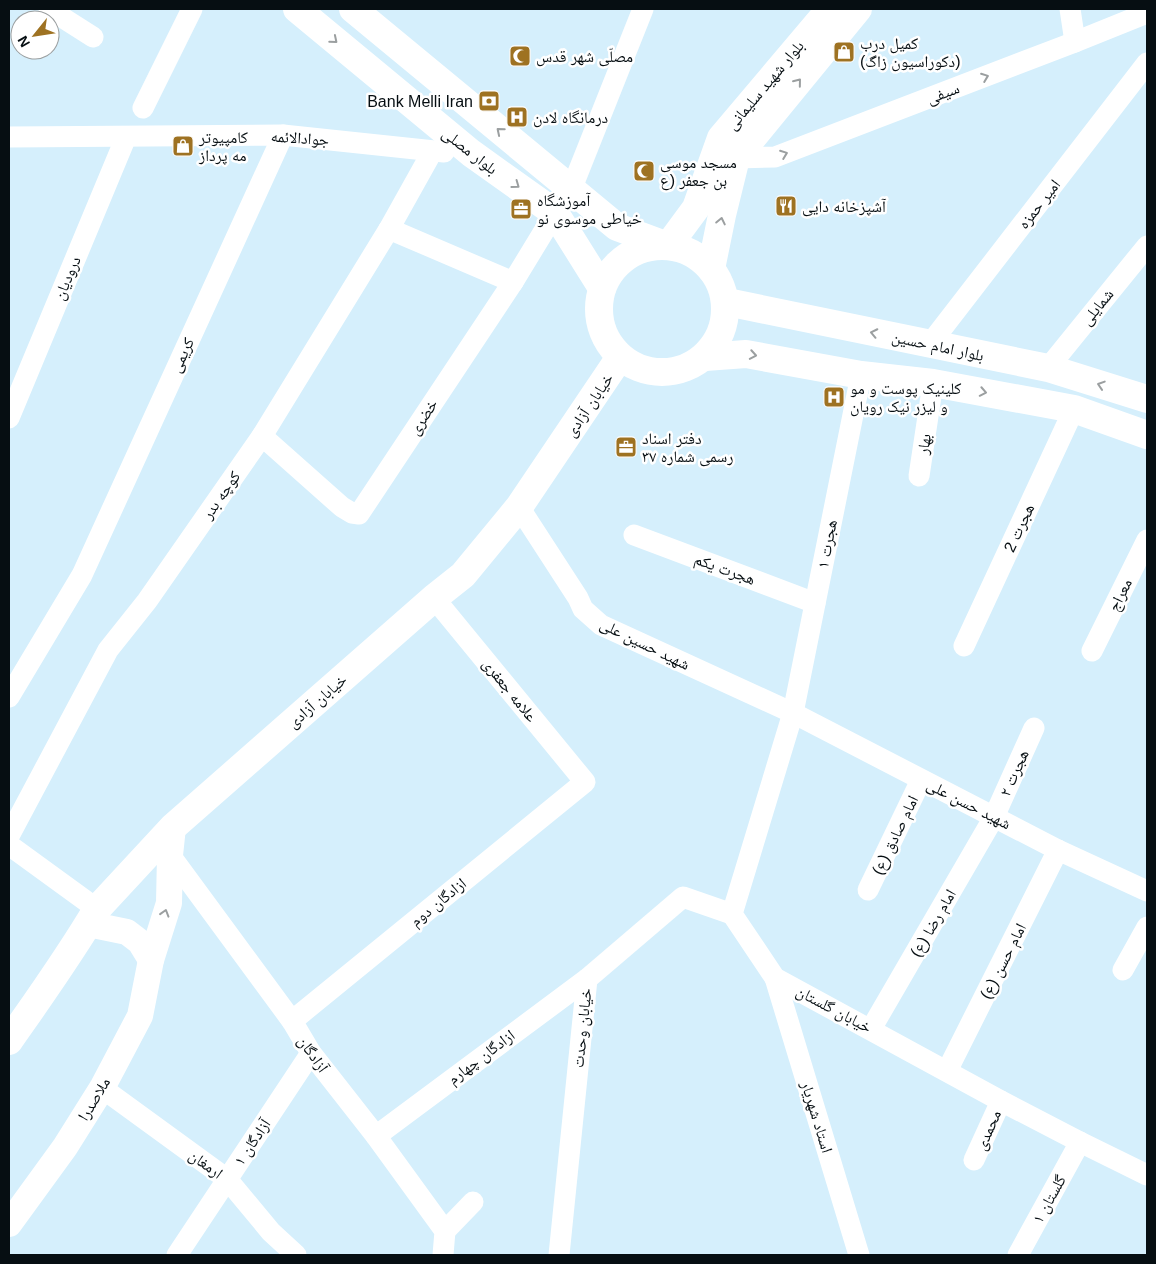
<svg xmlns="http://www.w3.org/2000/svg" width="1156" height="1264" font-family="Arial,'Noto Naskh Arabic',sans-serif">
  <rect width="100%" height="100%" fill="#d5effc"/>
  <g fill="none" stroke-linecap="round" stroke-linejoin="round">
    <!-- minor -->
    <g stroke="#fff" stroke-width="21">
      <polyline points="49,9 93,37"/>
      <polyline points="1070,9 1075,42"/>
      <polyline points="143,108 192,9"/>
      <polyline points="9,137 283,135 444,152"/>
      <polyline points="736,158 775,157 1075,42 1147,13"/>
      <polyline points="571,190 643,9"/>
      <polyline points="389,229 513,282"/>
      <polyline points="930,344 1147,63"/>
      <polyline points="1048,368 1147,246"/>
      <polyline points="861,375 793,713 732,914 775,978 1001,1101 1080,1142 1147,1175"/>
      <polyline points="9,418 126,137"/>
      <polyline points="262,436 342,507 352,513 359,514 513,282 555,213"/>
      <polyline points="919,476 933,383"/>
      <polyline points="519,507 578,598 583,609 601,625 793,713 1058,850 1147,891"/>
      <polyline points="634,535 815,603"/>
      <polyline points="964,646 1074,409"/>
      <polyline points="1092,651 1147,540"/>
      <polyline points="9,697 82,575 283,135"/>
      <polyline points="9,836 108,650 147,601 262,436 389,229 432,152"/>
      <polyline points="9,845 97,909"/>
      <polyline points="170,855 292,1021 311,1053 376,1136 445,1231 443,1255"/>
      <polyline points="868,890 921,780"/>
      <polyline points="1123,970 1147,927"/>
      <polyline points="775,978 859,1255"/>
      <polyline points="292,1021 585,782 434,598"/>
      <polyline points="871,1029 994,817 1034,728"/>
      <polyline points="947,1071 1058,850"/>
      <polyline points="102,1088 227,1179 271,1232 296,1255"/>
      <polyline points="376,1136 587,979"/>
      <polyline points="974,1160 1001,1101"/>
      <polyline points="445,1231 473,1202"/>
      <polyline points="177,1255 311,1053"/>
      <polyline points="559,1255 587,979 683,897 732,914"/>
      <polyline points="1018,1255 1080,1142"/>
    </g>
    <!-- tertiary -->
    <g stroke="#fff" stroke-width="26">
      <polyline points="88,924 127,932 140,942 151,960"/>
      <polyline points="9,1224 65,1147 102,1088 140,1016 151,960 169,903 170,855 173,827"/>
    </g>
    <!-- secondary -->
    <g stroke="#fff" stroke-width="28">
      <polyline points="297,9 471,153 555,213 602,288"/>
      <polyline points="353,9 617,227 668,246 696,208 721,138 830,9"/>
      <circle cx="662" cy="309" r="63"/>
      <polyline points="711,269 722,215 736,158 858,9"/>
      <polyline points="727,302 1048,368 1147,399"/>
      <polyline points="705,357 746,354 861,375 933,383 1074,409 1147,435"/>
      <path d="M9 1041C39 998 70 955 97 909L173 827 434 598 463 575 519 507 620 357"/>
    </g>
  </g>
  <!-- one-way arrows -->
  <defs><path id="oneway-chevron" d="M-2-3.5L2.5 0L-2 3.5" fill="none" stroke-width="1.6" stroke-linecap="round" stroke-linejoin="round" transform="scale(1.25)"/></defs>
  <g stroke="#9b9fa0">
    <use href="#oneway-chevron" transform="translate(334 40) rotate(40)"/>
    <use href="#oneway-chevron" transform="translate(985 77) rotate(-21)"/>
    <use href="#oneway-chevron" transform="translate(798 82) rotate(-51)"/>
    <use href="#oneway-chevron" transform="translate(500 131) rotate(-140)"/>
    <use href="#oneway-chevron" transform="translate(784 154) rotate(-21)"/>
    <use href="#oneway-chevron" transform="translate(516 185) rotate(36)"/>
    <use href="#oneway-chevron" transform="translate(721 221) rotate(-78)"/>
    <use href="#oneway-chevron" transform="translate(874 333) rotate(-168)"/>
    <use href="#oneway-chevron" transform="translate(753 355) rotate(10)"/>
    <use href="#oneway-chevron" transform="translate(1101 385) rotate(-162)"/>
    <use href="#oneway-chevron" transform="translate(983 392) rotate(11)"/>
    <use href="#oneway-chevron" transform="translate(165 913) rotate(-73)"/>
  </g>
  <!-- icons -->
  <defs>
    <g id="shop-square" transform="scale(1.125)"><rect x="-9" y="-9" width="18" height="18" rx="4" fill="#9e7222" stroke="#fff"/><path d="M-5-2.5h2.3a2.7 3.5 0 0 1 5.4 0H5L5.5 6h-11ZM-1.5-2.5h3a1.5 2.3 0 0 0-3 0Z" fill="#fff"/></g>
    <g id="mosque-square" transform="scale(1.125)"><rect x="-9" y="-9" width="18" height="18" rx="4" fill="#9e7222" stroke="#fff"/><path d="M3.5-4.9A6 6 0 1 0 3.5 4.9A5 5 0 1 1 3.5-4.9Z" fill="#fff"/></g>
    <g id="bank-square" transform="scale(1.125)"><rect x="-9" y="-9" width="18" height="18" rx="4" fill="#9e7222" stroke="#fff"/><path d="M-6-4H6V4H-6ZM0-2.3a2.3 2.3 0 1 0 0 4.6a2.3 2.3 0 1 0 0-4.6Z" fill="#fff"/></g>
    <g id="hospital-square" transform="scale(1.125)"><rect x="-9" y="-9" width="18" height="18" rx="4" fill="#9e7222" stroke="#fff"/><path d="M-5-5h3v3.5h4V-5h3V5h-3V1.5h-4V5h-3Z" fill="#fff"/></g>
    <g id="restaurant-square" transform="scale(1.125)"><rect x="-9" y="-9" width="18" height="18" rx="4" fill="#9e7222" stroke="#fff"/><path d="M-5-6h1v4h1v-4h1v4h1v-4h1v5L-1.5 .5V6h-2V.5L-5-1ZM5-6V6H3V1.5H1.5Q1.5-4 5-6Z" fill="#fff"/></g>
    <g id="office-square" transform="scale(1.125)"><rect x="-9" y="-9" width="18" height="18" rx="4" fill="#9e7222" stroke="#fff"/><path d="M-6-3h4V-5.5h4V-3h4V5H-6ZM-1-4.5V-3h2v-1.5ZM-6 0V1H6V0Z" fill="#fff"/></g>
  </defs>
  <g fill-rule="evenodd">
    <use href="#shop-square" x="844" y="52"/>
    <use href="#mosque-square" x="520" y="56"/>
    <use href="#bank-square" x="489" y="101"/>
    <use href="#hospital-square" x="517" y="117"/>
    <use href="#shop-square" x="183" y="146"/>
    <use href="#mosque-square" x="644" y="171"/>
    <use href="#restaurant-square" x="786" y="206"/>
    <use href="#office-square" x="521" y="209"/>
    <use href="#hospital-square" x="834" y="397"/>
    <use href="#office-square" x="626" y="447"/>
  </g>
  <g text-anchor="middle" dominant-baseline="central" stroke-width="5" stroke-linejoin="round" paint-order="stroke">
    <!-- poi labels -->
    <g font-size="16" fill="#060e12" stroke="#fff" text-anchor="start">
      <text x="860" y="43">کمیل درب<tspan x="860" dy="18">(دکوراسیون زاگ)</tspan></text>
      <text x="536" y="56">مصلّی شهر قدس</text>
      <text x="473" y="101" text-anchor="end">Bank Melli Iran</text>
      <text x="533" y="117">درمانگاه لادن</text>
      <text x="199" y="137">کامپیوتر<tspan x="199" dy="18">مه پرداز</tspan></text>
      <text x="660" y="162">مسجد موسی<tspan x="660" dy="18">بن جعفر (ع</tspan></text>
      <text x="537" y="200">آموزشگاه<tspan x="537" dy="18">خیاطی موسوی نو</tspan></text>
      <text x="802" y="206">آشپزخانه دایی</text>
      <text x="850" y="388">کلینیک پوست و مو<tspan x="850" dy="18">و لیزر نیک رویان</tspan></text>
      <text x="642" y="438">دفتر اسناد<tspan x="642" dy="18">رسمی شماره ۳۷</tspan></text>
    </g>
    <!-- street labels -->
    <g font-size="16" fill="#060e12" stroke="#fff">
      <text transform="translate(765 85) rotate(-50)">بلوار شهید سلیمانی</text>
      <text transform="translate(943 93) rotate(-21)">سیفی</text>
      <text transform="translate(300 138) rotate(4)">جوادالائمه</text>
      <text transform="translate(470 151) rotate(38)">بلوار مصلی</text>
      <text transform="translate(1039 204) rotate(-52)">امیر حمزه</text>
      <text transform="translate(67 278) rotate(-67)">درودیان</text>
      <text transform="translate(1097 307) rotate(-51)">شمایلی</text>
      <text transform="translate(938 346) rotate(12)">بلوار امام حسین</text>
      <text transform="translate(182 355) rotate(-65)">کریمی</text>
      <text transform="translate(589 405) rotate(-56)">خیابان آزادی</text>
      <text transform="translate(423 417) rotate(-57)">خضری</text>
      <text transform="translate(924 444) rotate(-81)">بهار</text>
      <text transform="translate(221 495) rotate(-55)">کوچه بدر</text>
      <text transform="translate(1019 528) rotate(-65)">هجرت 2</text>
      <text transform="translate(827 544) rotate(-79)">هجرت ۱</text>
      <text transform="translate(725 569) rotate(20)">هجرت یکم</text>
      <text transform="translate(1120 595) rotate(-64)">معراج</text>
      <text transform="translate(645 644) rotate(26)">شهید حسین علی</text>
      <text transform="translate(510 690) rotate(51)">علامه جعفری</text>
      <text transform="translate(317 701) rotate(-41)">خیابان آزادی</text>
      <text transform="translate(1014 773) rotate(-66)">هجرت ۲</text>
      <text transform="translate(969 804) rotate(27)">شهید حسن علی</text>
      <text transform="translate(895 835) rotate(-64)">امام صادق (ع)</text>
      <text transform="translate(438 902) rotate(-39)">ازادگان دوم</text>
      <text transform="translate(933 923) rotate(-60)">امام رضا (ع)</text>
      <text transform="translate(1003 961) rotate(-63)">امام حسن (ع)</text>
      <text transform="translate(834 1009) rotate(28)">خیابان گلستان</text>
      <text transform="translate(582 1028) rotate(-84)">خیابان وحدت</text>
      <text transform="translate(313 1054) rotate(55)">آزادگان</text>
      <text transform="translate(481 1057) rotate(-37)">ازادگان چهارم</text>
      <text transform="translate(94 1099) rotate(-59)">ملاصدرا</text>
      <text transform="translate(817 1117) rotate(73)">استاد شهریار</text>
      <text transform="translate(988 1130) rotate(-66)">محمدی</text>
      <text transform="translate(252 1142) rotate(-56)">آزادگان ۱</text>
      <text transform="translate(206 1164) rotate(36)">ارمغان</text>
      <text transform="translate(1049 1199) rotate(-61)">گلستان ۱</text>
    </g>
  </g>
  <!-- border -->
  <rect width="1156" height="1264" fill="none" stroke="#060e12" stroke-width="20"/>
  <!-- north arrow -->
  <g transform="translate(35 35) rotate(240)"><circle r="24" fill="#ffffff" stroke="#9b9fa0"/>
  <path d="M0-4L9 19L0 12L-9 19Z" fill="#9e7222"/>
  <text y="-8" font-size="14" font-weight="bold" text-anchor="middle" fill="#060e12">N</text>
  </g>
</svg>
